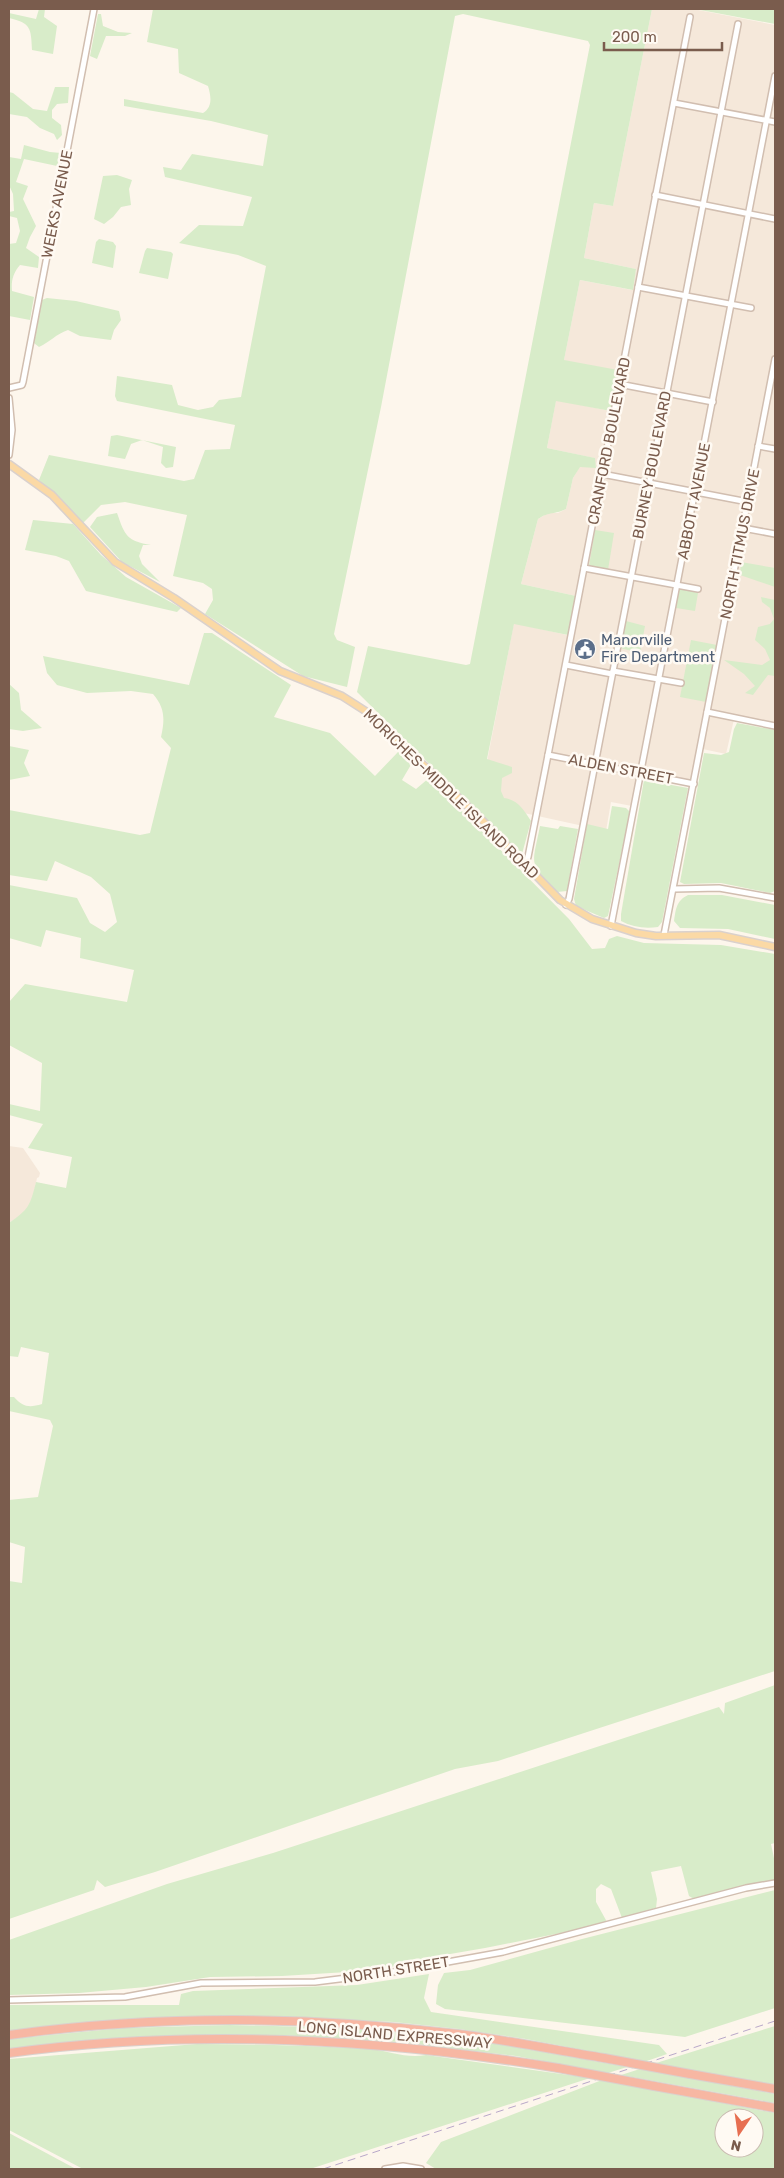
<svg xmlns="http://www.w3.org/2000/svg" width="784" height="2178" font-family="Rubik,sans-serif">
  <rect width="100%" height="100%" fill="#fdf6ec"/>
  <!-- residential -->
  <g fill="#f5e8da">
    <polygon points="652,9 693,9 775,25 775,723 735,715 726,754 698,748 690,783 640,773 632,806 611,802 606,831 479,803 514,623 567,635 576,596 521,584 538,519 548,513 558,513 566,509 573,478 580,466 596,467 594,458 547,448 556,400 611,411 564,360 580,280 632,290 636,269 584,258 594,203 613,206"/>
    <polygon points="9,1146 23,1148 40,1173 39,1177 37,1178 31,1206 23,1214 9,1223"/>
  </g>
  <!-- green -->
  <g fill="#d8ecc9" fill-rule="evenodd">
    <path d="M39 9H45L44 17 57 26 53 54 32 50C31 28 31 23 9 18V13L36 19Z"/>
    <path d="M153 9H652L613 206 594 203 584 258 636 269 633 290 580 280 564 360 618 370 611 411 556 401 547 448 595 458 596 468 580 467 573 478 566 509C554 515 550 511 538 519L521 584 576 596 568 635 514 624 487 759 512 767V773L502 778 501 791 504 798C518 800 523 809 531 821L522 854 519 853 357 692 368 646 466 665 470 664 588 55 590 45 588 41 463 14 455 16 381 407 334 634 337 640 355 647 347 687 303 676 205 614 213 600 212 589 203 583 173 576 187 515 125 502 101 505 83 523 39 480 49 455 184 481 194 479 205 450 230 449 235 425 117 401 115 396 117 376 172 385 178 405 198 410 213 407 219 400 241 397 266 266 238 255 179 243 199 225 243 226 252 197 165 177 163 167 181 170 192 154 263 166 268 135 211 121 124 106V99L203 113C213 107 211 96 208 86L179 73 178 49 147 42Z"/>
    <polygon points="695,9 775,9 775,24"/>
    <polygon points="98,14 101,14 103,26 118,32 132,33 125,36 106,36 97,59 90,56"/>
    <polygon points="55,87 69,87 68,103 57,104 52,110 52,118 61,125 62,135 57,140 54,134 40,128 27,117 9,114 9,92 13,93 33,109 47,111"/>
    <path d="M24 145 50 152 61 153 57 166 24 159 16 182 28 186 23 199 36 226 30 237 26 248 39 257 38 268 20 265C13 273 11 281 12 291L34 297 30 320 9 316V244L16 243 20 231 17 218 9 216V212L14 211 13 194 9 185V157L21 159Z"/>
    <polygon points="117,175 132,180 129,189 131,205 121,207 113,217 104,224 94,219 103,176"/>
    <polygon points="99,239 113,242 116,246 113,268 92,263 96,242"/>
    <polygon points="147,248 171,252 173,254 168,279 139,273 145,251"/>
    <path d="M47 298 76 301 119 311 121 320 114 330 111 340 80 336 68 330C56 334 50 342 39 347L34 343 42 300Z"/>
    <polygon points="117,435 176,447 173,467 166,468 161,463 163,447 142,440 131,444 125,459 108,456 111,436"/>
    <path d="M117 513C125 536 127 541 151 545H143L139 556 142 564 160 582 122 562 90 527 97 517Z"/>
    <polygon points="33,520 73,524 101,555 126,577 181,608 177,612 86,591 69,561 56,556 25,550"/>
    <polygon points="595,530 614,533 608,570 589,566"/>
    <polygon points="741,562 775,568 775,587 740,575"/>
    <polygon points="681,589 698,593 695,611 676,608 679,590"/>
    <polygon points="761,597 775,600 775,676 768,675 753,695 745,693 755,686 744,674 724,660 762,665 770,660 765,649 755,640 758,627 770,624 774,619 770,608 762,602"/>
    <polygon points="626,621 645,626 640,653 620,648"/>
    <path d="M204 633H212L291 685 274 717 330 733 375 776 398 752 412 763 402 780 416 789 429 778 569 919 592 949 605 948 609 939 617 936 644 943 721 945 775 954V1671L498 1761 455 1769 155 1872 105 1887 97 1880 94 1890 9 1919V1581L22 1583 25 1547 9 1542V1500L38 1497 53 1426 50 1420 9 1411V1397H14C23 1407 29 1408 42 1404L49 1353 21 1347 18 1357 9 1356V1223C29 1209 30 1206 36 1182L66 1188 72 1157 28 1148 43 1124 9 1115V1104L40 1111 42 1063 9 1045V1002L25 984 127 1002 134 970 80 958 81 938 46 930 41 947 9 938V885L77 898 90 923 105 932 117 922 110 894 91 877 55 861 47 881 9 875V810L140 835 150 833 171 748 161 737C165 719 165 708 153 694L131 691 87 693 57 685 47 673 43 656 189 685Z"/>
    <polygon points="691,640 717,645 706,702 680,697"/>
    <polygon points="9,684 19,693 21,710 42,728 23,731 9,729"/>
    <polygon points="737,723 775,730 775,891 770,893 721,883 684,884 680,882 704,753 721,755 729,752 734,729"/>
    <polygon points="9,746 29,750 24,763 30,776 9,780"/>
    <path d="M644 780 688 788 662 922 658 927C645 929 632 927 621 921V914Z"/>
    <polygon points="612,806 626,808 630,812 608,916 604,918 576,906 574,899 587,824 608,829"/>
    <path d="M540 826 558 829 560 826 578 829 567 891 557 892C528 861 532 867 540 826Z"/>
    <path d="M688 895H722L775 905V939L728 929 680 928 674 921C676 909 676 901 688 895Z"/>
    <polygon points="775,1685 775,1843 771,1844 775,1863 775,1880 694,1899 689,1896 681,1866 651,1872 657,1899 656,1908 622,1918 611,1889 601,1884 596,1889 596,1902 607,1922 596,1926 485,1948 427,1958 380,1970 282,1976 210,1977 146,1987 79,1993 9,1995 9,1940 167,1884 273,1853 719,1707 724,1714 725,1703"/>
    <polygon points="775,1890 775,2008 685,2037 445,2009 436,2004 438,1985 444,1973 470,1970 582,1939"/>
    <polygon points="429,1974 424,1998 431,2012 659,2045 667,2054 644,2062 526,2039 459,2029 394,2022 285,2017 145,2018 9,2031 9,2005 179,2005 181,1994 193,1991 357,1985"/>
    <polygon points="230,2025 348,2028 470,2039 627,2067 608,2073 516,2056 399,2042 279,2035 151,2037 9,2050 9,2039 123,2028"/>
    <polygon points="775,2026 775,2085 653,2064"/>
    <path d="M197 2044C255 2044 312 2046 370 2049 390 2051 407 2059 426 2055L590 2078 310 2169H83L9 2130V2059Z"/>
    <polygon points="640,2069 775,2094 775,2103 621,2075"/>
    <path d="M602 2080 775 2113V2169H436L426 2163 441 2142ZM724 2118H754V2148H724Z"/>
    <polygon points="9,2133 76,2169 9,2169"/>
  </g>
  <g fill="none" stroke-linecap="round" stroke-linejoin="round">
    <!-- minor casing -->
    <g stroke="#d1beb0" stroke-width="8">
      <g id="minor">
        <polyline points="674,103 775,122"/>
        <polyline points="655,195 775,219"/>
        <polyline points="638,287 751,308"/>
        <polyline points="619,384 713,402"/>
        <polyline points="9,388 22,385 23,382 94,9"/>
        <polyline points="9,398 12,430 9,455"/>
        <polyline points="758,446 775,449"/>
        <polyline points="602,474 748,502"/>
        <polyline points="743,528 775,534"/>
        <polyline points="584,568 698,589"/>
        <polyline points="566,665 612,674"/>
        <polyline points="613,671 681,683"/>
        <polyline points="707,712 775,726"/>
        <polyline points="548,755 694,784"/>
        <polyline points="525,864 528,857 548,755 690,17"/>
        <polyline points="674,889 719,888 775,898"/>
        <polyline points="566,905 569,899 738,24"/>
        <polyline points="611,926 775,76"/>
        <polyline points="664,935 775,359"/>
        <polyline points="9,2000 125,1997 201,1983 315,1982 387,1973 503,1952 746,1888 775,1883"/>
        <polyline points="385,2169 403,2166 421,2169"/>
      </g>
    </g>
    <!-- major casing -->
    <g stroke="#dad1cd" stroke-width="9">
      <polyline id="major" points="9,464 52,495 115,562 174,598 280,671 342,696 367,712 477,815 560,900 592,919 636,933 656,936 719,935 775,947"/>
    </g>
    <!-- highway casing -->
    <g stroke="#dad1cd" stroke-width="10">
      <g id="highway">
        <path d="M9 2035C157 2015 310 2016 458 2034 507 2040 555 2050 604 2058"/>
        <path d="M9 2053C192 2028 376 2038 558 2068"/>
        <polyline points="690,2074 775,2089"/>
        <polyline points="654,2086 775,2108"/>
      </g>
    </g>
    <!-- minor -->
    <use href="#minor" stroke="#fff" stroke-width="5"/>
    <!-- major -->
    <use href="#major" stroke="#fbd9a5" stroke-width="6"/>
    <!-- highway -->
    <use href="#highway" stroke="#f7b7a3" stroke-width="8"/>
    <!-- rail -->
    <polyline stroke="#b9a8c9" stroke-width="1" stroke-dasharray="8 5" stroke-linecap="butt" points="323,2169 775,2021"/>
    <!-- highway-bridge casing -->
    <g stroke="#dad1cd" stroke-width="10" stroke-linecap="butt">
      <g id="highway-bridge">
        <polyline points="604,2058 690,2074"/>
        <polyline points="558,2068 654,2086"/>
      </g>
    </g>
    <!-- highway-bridge -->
    <use href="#highway-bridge" stroke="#f7b7a3" stroke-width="8"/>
  </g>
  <!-- icons -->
  <defs>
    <g id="civic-disc" transform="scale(1.125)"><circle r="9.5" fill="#5c6f8a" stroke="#fffaf3"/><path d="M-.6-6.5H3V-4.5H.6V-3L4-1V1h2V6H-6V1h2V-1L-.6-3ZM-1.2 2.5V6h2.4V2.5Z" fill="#fff"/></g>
  </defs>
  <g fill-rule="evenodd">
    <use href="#civic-disc" x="585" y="649"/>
  </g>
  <g text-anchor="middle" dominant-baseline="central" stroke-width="5" stroke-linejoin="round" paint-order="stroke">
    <!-- street labels -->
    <g font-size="15" fill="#7a5c4d" stroke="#fffaf3">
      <text transform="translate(57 204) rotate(-79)">WEEKS AVENUE</text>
      <text transform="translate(609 441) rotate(-79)">CRANFORD BOULEVARD</text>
      <text transform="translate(652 465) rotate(-79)">BURNEY BOULEVARD</text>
      <text transform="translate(694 501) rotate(-79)">ABBOTT AVENUE</text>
      <text transform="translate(740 544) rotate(-79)">NORTH TITMUS DRIVE</text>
      <text transform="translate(621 769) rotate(11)">ALDEN STREET</text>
      <text transform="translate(451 794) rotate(44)">MORICHES-MIDDLE ISLAND ROAD</text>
      <text transform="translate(396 1970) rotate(-9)">NORTH STREET</text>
      <text transform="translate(395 2035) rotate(5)">LONG ISLAND EXPRESSWAY</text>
    </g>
    <!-- service labels -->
    <g font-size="15" fill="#4e5e75" stroke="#fffaf3" text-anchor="start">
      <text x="601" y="640">Manorville<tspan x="601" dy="17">Fire Department</tspan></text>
    </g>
  </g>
  <!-- border -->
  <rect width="784" height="2178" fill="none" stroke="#7a5c4d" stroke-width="20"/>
  <!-- north arrow -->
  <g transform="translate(739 2133) rotate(193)"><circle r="24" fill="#fffaf3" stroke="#cabbb1"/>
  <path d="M0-4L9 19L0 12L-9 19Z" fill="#e76f51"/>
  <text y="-8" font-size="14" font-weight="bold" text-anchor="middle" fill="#7a5c4d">N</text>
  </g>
  <!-- scale -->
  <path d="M604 42v8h118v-8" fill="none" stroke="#7a5c4d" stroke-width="2.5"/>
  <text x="612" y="42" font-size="15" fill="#7a5c4d" stroke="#fffaf3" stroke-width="4" paint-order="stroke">200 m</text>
</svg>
